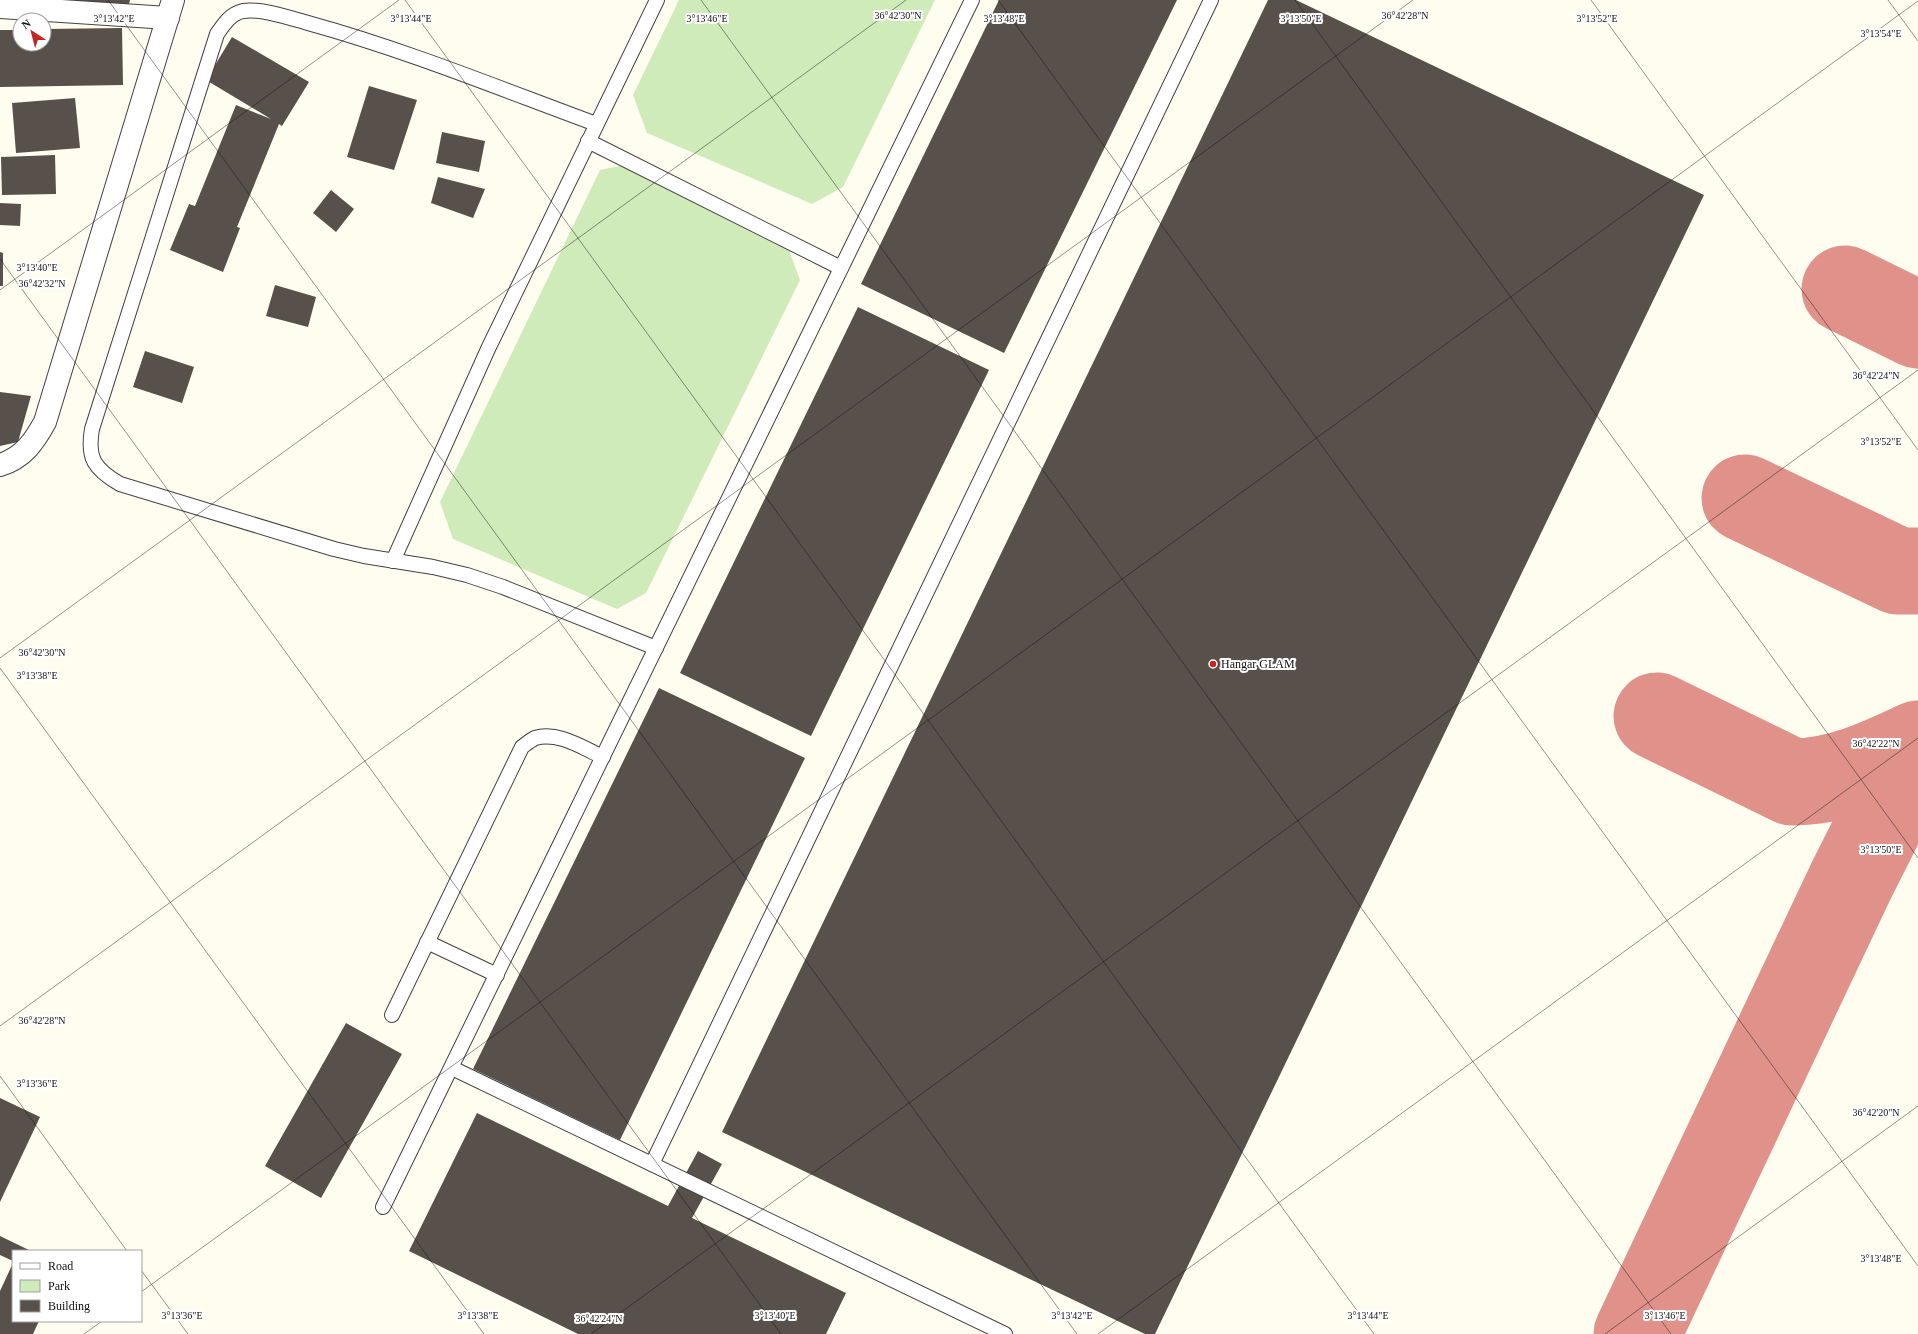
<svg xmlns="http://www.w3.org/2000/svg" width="1918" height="1334" font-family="Georgia,serif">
  <rect width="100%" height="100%" fill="#fffdf0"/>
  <!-- green -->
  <g fill="#cfebb9">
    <polygon points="679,0 935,0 843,187 812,204 647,133 633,95"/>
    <polygon points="633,163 783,234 800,280 646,593 617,609 453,539 440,502 600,170"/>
  </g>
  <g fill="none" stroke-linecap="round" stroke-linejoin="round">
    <!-- taxiway -->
    <g stroke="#e0928a" stroke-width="87">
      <polyline points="1845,289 1918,325"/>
      <polyline points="1745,498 1898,571 1918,571"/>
      <path d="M1657 716 1792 782C1837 782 1878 763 1918 744"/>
      <polyline points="1637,1334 1851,881 1918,748"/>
    </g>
  </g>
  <!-- building -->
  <g fill="#58514b">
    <polygon points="69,0 130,0 127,12"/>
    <polygon points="999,0 1177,0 1004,353 861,284"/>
    <polygon points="1268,0 1296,0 1704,195 1155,1334 1145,1334 722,1132"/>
    <polygon points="122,28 123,85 0,87 0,30 20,30 20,44 44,44 44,29"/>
    <polygon points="232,37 309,82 282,126 279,124 237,227 240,228 223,272 170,250 189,204 195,206 236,105 271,119 206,80"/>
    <polygon points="369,86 417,100 394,170 347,157"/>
    <polygon points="75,98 80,148 16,153 12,103"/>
    <polygon points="442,132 485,141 479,172 436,163"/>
    <polygon points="55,155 56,194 2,195 1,157"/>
    <polygon points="438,177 485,189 473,218 431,203"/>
    <polygon points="331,190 354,209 336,232 313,213"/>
    <polygon points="0,203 21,204 20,226 0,225"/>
    <polygon points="0,252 3,253 3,286 0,286"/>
    <polygon points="275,285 316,297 308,327 266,316"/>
    <polygon points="858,307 989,370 811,736 680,673"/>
    <polygon points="145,351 194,367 182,403 133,387"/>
    <polygon points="0,392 31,396 18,442 0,446"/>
    <polygon points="659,688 805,758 620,1140 473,1069"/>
    <polygon points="346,1023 402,1054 321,1198 265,1166"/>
    <polygon points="0,1098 40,1117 0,1202"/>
    <polygon points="477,1113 668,1206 698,1151 722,1164 692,1218 846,1293 826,1334 578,1334 409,1251"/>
    <polygon points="0,1236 31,1251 13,1251 13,1261 0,1255"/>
    <polygon points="13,1263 13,1321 39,1321 33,1334 0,1334 0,1291"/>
  </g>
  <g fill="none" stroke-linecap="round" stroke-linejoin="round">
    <!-- service casing -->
    <g stroke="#424242" stroke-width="16">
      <g id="service">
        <path d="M596 124C501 89 406 50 308 23 290 18 261 8 243 11 230 14 224 24 217 34L92 429C87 458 94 469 120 484L334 549 364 556 433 567 467 575 503 587 656 648"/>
        <polyline points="588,141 841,268"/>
        <polyline points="393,561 488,349 657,0"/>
        <polyline points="427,942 497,975"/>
        <path d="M392 1015 522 747C526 744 531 740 535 738 558 731 583 748 603 757"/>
        <polyline points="452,1068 1005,1334"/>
        <polyline points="652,1164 1211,0"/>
        <polyline points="383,1207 972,0"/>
      </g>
    </g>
    <!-- minor casing -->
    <g stroke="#424242" stroke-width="24">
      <polyline id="minor" points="0,7 168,18"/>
    </g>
    <!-- tertiary casing -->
    <g stroke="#424242" stroke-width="24">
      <path id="tertiary" d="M0 465C23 458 34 442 45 422L173 0"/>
    </g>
    <!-- service -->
    <use href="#service" stroke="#fff" stroke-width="14"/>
    <!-- minor -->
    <use href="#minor" stroke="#fff" stroke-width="22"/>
    <!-- tertiary -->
    <use href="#tertiary" stroke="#fff" stroke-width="22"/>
  </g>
  <!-- ticks -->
  <path fill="none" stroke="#0f0f0f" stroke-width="1" stroke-opacity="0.45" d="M108 0 1077 1334M405 0 1374 1334M701 0 1671 1334M998 0 1918 1266M1295 0 1918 858M1591 0 1918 450M1888 0 1918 41M0 259 781 1334M0 290 399 0M0 658 906 0M0 668 484 1334M0 1026 1413 0M0 1076 127 1251M141 1270 188 1334M141 1292 1918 1M84 1334 102 1321M591 1334 1918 370M1098 1334 1918 738M1605 1334 1918 1106"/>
  <!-- markers -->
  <circle fill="#c22723" stroke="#fff" stroke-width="1.5" cx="1213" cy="664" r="4"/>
  <g text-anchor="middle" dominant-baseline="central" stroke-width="4" stroke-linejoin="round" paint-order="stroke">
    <!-- poi labels -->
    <g font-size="12" fill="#0f0f0f" stroke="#fff" text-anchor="start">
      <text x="1221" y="664">Hangar GLAM</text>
    </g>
  </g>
  <g font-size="10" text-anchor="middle" fill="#0f0f0f" stroke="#fff" stroke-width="4" stroke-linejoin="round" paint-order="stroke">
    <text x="898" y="19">36°42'30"N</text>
    <text x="1405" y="19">36°42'28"N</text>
    <text x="114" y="22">3°13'42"E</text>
    <text x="411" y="22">3°13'44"E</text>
    <text x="707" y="22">3°13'46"E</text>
    <text x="1004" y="22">3°13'48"E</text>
    <text x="1301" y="22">3°13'50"E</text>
    <text x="1597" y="22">3°13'52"E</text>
    <text x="1881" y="37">3°13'54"E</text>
    <text x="37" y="271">3°13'40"E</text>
    <text x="42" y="287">36°42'32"N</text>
    <text x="1876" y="379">36°42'24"N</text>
    <text x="1881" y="445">3°13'52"E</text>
    <text x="42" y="656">36°42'30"N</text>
    <text x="37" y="679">3°13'38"E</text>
    <text x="1876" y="747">36°42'22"N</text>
    <text x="1881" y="853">3°13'50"E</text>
    <text x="42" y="1024">36°42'28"N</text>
    <text x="37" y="1087">3°13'36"E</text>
    <text x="1876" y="1116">36°42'20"N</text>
    <text x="1881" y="1262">3°13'48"E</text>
    <text x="182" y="1319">3°13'36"E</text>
    <text x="478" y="1319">3°13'38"E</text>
    <text x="775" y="1319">3°13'40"E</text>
    <text x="1072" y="1319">3°13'42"E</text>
    <text x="1368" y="1319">3°13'44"E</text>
    <text x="1665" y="1319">3°13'46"E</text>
    <text x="599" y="1322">36°42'24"N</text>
  </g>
  <!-- legend -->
  <rect x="12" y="1250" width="130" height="72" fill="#ffffff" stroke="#9f9f9f"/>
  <rect x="20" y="1263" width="20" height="6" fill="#ffffff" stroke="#9f9f9f"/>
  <text x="48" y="1270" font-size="12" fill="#0f0f0f">Road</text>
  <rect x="20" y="1280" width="20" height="12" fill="#cfebb9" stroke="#9f9f9f"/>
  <text x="48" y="1290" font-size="12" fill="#0f0f0f">Park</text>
  <rect x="20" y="1300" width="20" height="12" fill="#58514b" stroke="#9f9f9f"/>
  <text x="48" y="1310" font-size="12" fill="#0f0f0f">Building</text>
  <!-- north arrow -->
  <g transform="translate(32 32) rotate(324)"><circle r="19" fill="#ffffff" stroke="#9f9f9f"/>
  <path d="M0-3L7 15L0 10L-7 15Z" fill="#c22723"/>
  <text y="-6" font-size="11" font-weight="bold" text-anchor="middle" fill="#0f0f0f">N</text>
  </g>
</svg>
